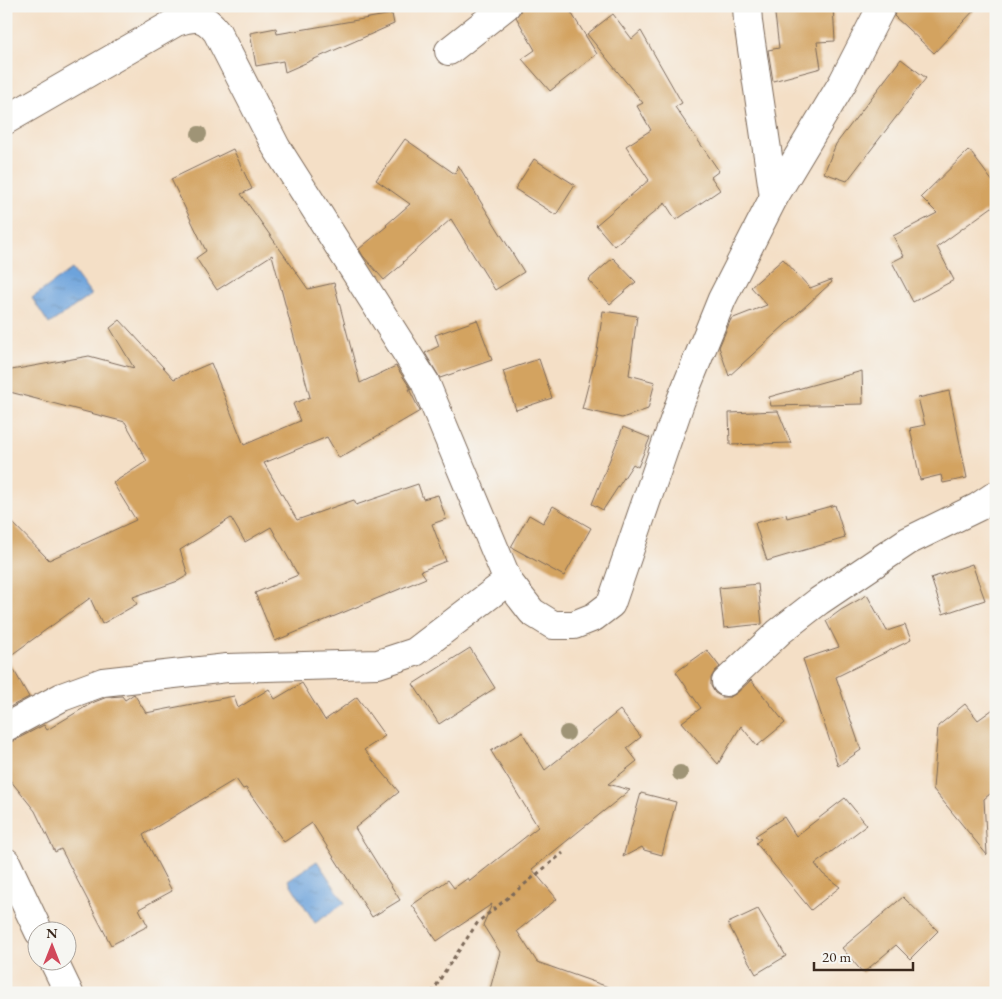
<svg xmlns="http://www.w3.org/2000/svg" width="1002" height="999" font-family="'EB Garamond',serif">
  <defs>
    <pattern id="water-ripples" width="26" height="14" patternUnits="userSpaceOnUse" patternTransform="scale(1.25)"><rect width="26" height="14" fill="#6da3db"/><path d="M2 4q2-2 4 0t4 0M15 11q2-2 4 0t4 0" fill="none" stroke="#5b85b1"/></pattern>
  </defs>
  <rect width="100%" height="100%" fill="#f6f6f2"/>
  <filter id="ink" filterUnits="userSpaceOnUse"><feTurbulence type="fractalNoise" baseFrequency=".02" numOctaves="2"/><feDisplacementMap in="SourceGraphic" scale="10" xChannelSelector="R" yChannelSelector="G"/><feConvolveMatrix kernelMatrix="1 2 1 2 8 2 1 2 1" color-interpolation-filters="sRGB"/></filter>
  <filter id="wash" filterUnits="userSpaceOnUse"><feTurbulence type="fractalNoise" baseFrequency=".0096" numOctaves="4" result="noise"/><feDisplacementMap in="SourceGraphic" scale="20" xChannelSelector="R" yChannelSelector="G"/><feGaussianBlur stdDeviation="1.12" result="paint"/><feColorMatrix in="noise" values="0 0 0 0 0 0 0 0 0 0 0 0 0 0 0 0 0 1.4 0 .05"/><feComposite in="paint" operator="in"/></filter>
  <g filter="url(#wash)">
    <rect width="100%" height="100%" fill="#f4dfc6"/>
    <!-- water -->
    <g fill="url(#water-ripples)" stroke="#54667c">
      <polygon points="72,269 91,295 49,324 32,298"/>
      <polygon points="317,861 345,903 315,923 288,880"/>
    </g>
    <g id="blocks">
      <!-- building -->
      <g fill="#d3a361">
        <polygon points="521,6 567,6 597,54 550,91 522,59 535,50 516,17 520,12"/>
        <polygon points="774,6 833,6 835,41 817,42 821,68 773,81 768,50 779,48"/>
        <polygon points="897,6 978,6 934,53 894,16"/>
        <polygon points="392,14 394,24 285,72 283,61 256,66 250,33 276,28 277,34"/>
        <polygon points="613,14 632,39 641,31 682,103 675,107 719,171 711,177 720,190 676,220 665,203 614,246 596,225 649,180 626,146 651,130 637,106 643,103 587,34"/>
        <polygon points="901,59 926,78 847,181 824,173 836,144"/>
        <polygon points="405,139 455,174 458,165 524,272 495,290 451,219 403,262 404,263 384,280 363,256 359,249 387,226 386,225 410,204 376,180"/>
        <polygon points="233,149 252,189 241,194 308,289 334,283 360,383 396,366 411,389 409,389 420,411 339,458 327,437 264,463 297,520 354,500 356,505 418,484 423,499 438,495 446,519 432,524 446,561 421,571 426,578 275,641 255,593 298,575 271,527 245,542 231,518 180,550 188,575 178,581 133,597 137,604 102,624 90,598 7,658 29,697 6,709 6,516 49,560 136,520 113,483 147,461 125,422 6,391 6,371 89,356 134,368 110,328 120,320 174,379 211,363 244,445 300,421 293,404 310,397 272,255 217,290 196,258 206,251 171,179"/>
        <polygon points="969,150 996,186 996,204 937,247 954,280 913,302 892,262 904,256 893,236 937,213 921,197"/>
        <polygon points="534,159 575,185 556,215 515,189"/>
        <polygon points="613,258 636,282 610,304 588,280"/>
        <polygon points="783,259 810,288 831,280 832,282 729,376 719,347 731,319 767,305 751,287"/>
        <polygon points="603,311 637,316 629,375 655,382 648,409 622,418 582,409 597,351"/>
        <polygon points="477,320 492,360 440,378 425,353 439,346 435,335"/>
        <polygon points="539,359 552,398 516,410 503,371"/>
        <polygon points="862,371 863,404 771,406 769,397"/>
        <polygon points="949,391 967,478 943,483 941,475 920,480 910,428 925,425 918,398"/>
        <polygon points="778,411 791,443 730,445 729,413"/>
        <polygon points="623,427 650,438 638,467 633,464 603,510 592,504"/>
        <polygon points="835,505 845,538 767,561 755,523 786,514 787,518"/>
        <polygon points="553,506 591,528 564,576 511,547 529,515 543,523"/>
        <polygon points="972,564 985,600 943,614 931,578"/>
        <polygon points="758,584 762,624 724,628 719,588"/>
        <polygon points="867,595 887,631 905,625 911,640 836,677 861,750 838,766 803,659 839,647 826,621 841,610"/>
        <polygon points="470,648 495,688 439,724 413,684"/>
        <polygon points="707,650 720,667 715,671 711,678 711,686 715,693 722,697 730,697 737,693 751,680 785,723 757,746 741,726 718,764 682,722 701,708 676,672"/>
        <polygon points="302,683 325,720 357,697 385,736 364,750 399,792 355,828 400,900 372,917 312,823 284,842 246,788 243,789 236,779 143,835 172,891 139,909 148,926 111,945 61,849 55,852 35,811 6,775 6,743 13,741 44,725 47,730 92,703 107,697 122,696 125,700 134,694 146,713 234,696 238,708 269,689 275,699"/>
        <polygon points="965,704 978,720 996,707 996,789 984,799 987,855 933,789 938,726"/>
        <polygon points="620,710 641,737 627,748 637,761 608,784 630,790 532,869 557,899 517,931 537,962 614,989 613,993 489,993 500,952 483,925 492,904 437,941 412,905 448,880 454,888 468,878 470,881 538,827 491,751 522,732 545,770"/>
        <polygon points="641,793 676,802 662,855 644,850 642,847 623,857"/>
        <polygon points="845,798 867,825 815,864 823,874 840,887 811,910 756,843 761,839 755,836 784,817 796,836"/>
        <polygon points="903,897 938,931 910,959 896,945 863,973 842,948"/>
        <polygon points="758,909 786,956 756,974 739,945 728,923"/>
      </g>
    </g>
  </g>
  <g filter="url(#ink)">
    <use href="#blocks" fill-opacity="0" stroke="#7c6959" stroke-width="1"/>
    <g fill="none" stroke-linecap="round" stroke-linejoin="round">
      <!-- minor casing -->
      <g stroke="#7c6959" stroke-width="30">
        <g id="minor">
          <polyline points="747,6 748,22 774,197"/>
          <polyline points="449,51 506,6"/>
          <path d="M6 120 176 22C196 16 204 15 217 32L276 147 425 382 508 581 532 612 553 625H574L594 617 611 604 681 400 722 299 774 197 843 82 882 6"/>
          <polyline points="726,682 779,632 819,601 908,541 978,507 996,495"/>
          <polyline points="6,727 62,697 103,682 227,668 378,664 415,652 508,581"/>
          <polyline points="6,862 39,932"/>
          <polyline points="54,962 69,993"/>
        </g>
      </g>
      <!-- path -->
      <polyline stroke="#7c6959" stroke-width="3" stroke-dasharray="4 4" stroke-linecap="butt" points="432,993 445,971 478,922 563,853"/>
      <!-- minor -->
      <use href="#minor" stroke="#fff" stroke-width="28"/>
    </g>
    <!-- trees -->
    <g fill="#9f9476">
      <circle cx="199" cy="134" r="8"/>
      <circle cx="567" cy="733" r="8"/>
      <circle cx="680" cy="773" r="8"/>
    </g>
  </g>
  <!-- margin -->
  <rect width="1002" height="999" fill="none" stroke="#f6f6f2" stroke-width="25"/>
  <!-- north arrow -->
  <g transform="translate(52 946)"><circle r="24" fill="#f6f6f2" stroke="#aba49d"/>
  <path d="M0-4L9 19L0 12L-9 19Z" fill="#d1495b"/>
  <text y="-8" font-size="14" font-weight="bold" text-anchor="middle" fill="#3b2a1e">N</text>
  </g>
  <!-- scale -->
  <path d="M814 962v8h99v-8" fill="none" stroke="#3b2a1e" stroke-width="2.5"/>
  <text x="822" y="962" font-size="15" fill="#3b2a1e" stroke="#f6f6f2" stroke-width="4" paint-order="stroke">20 m</text>
</svg>
